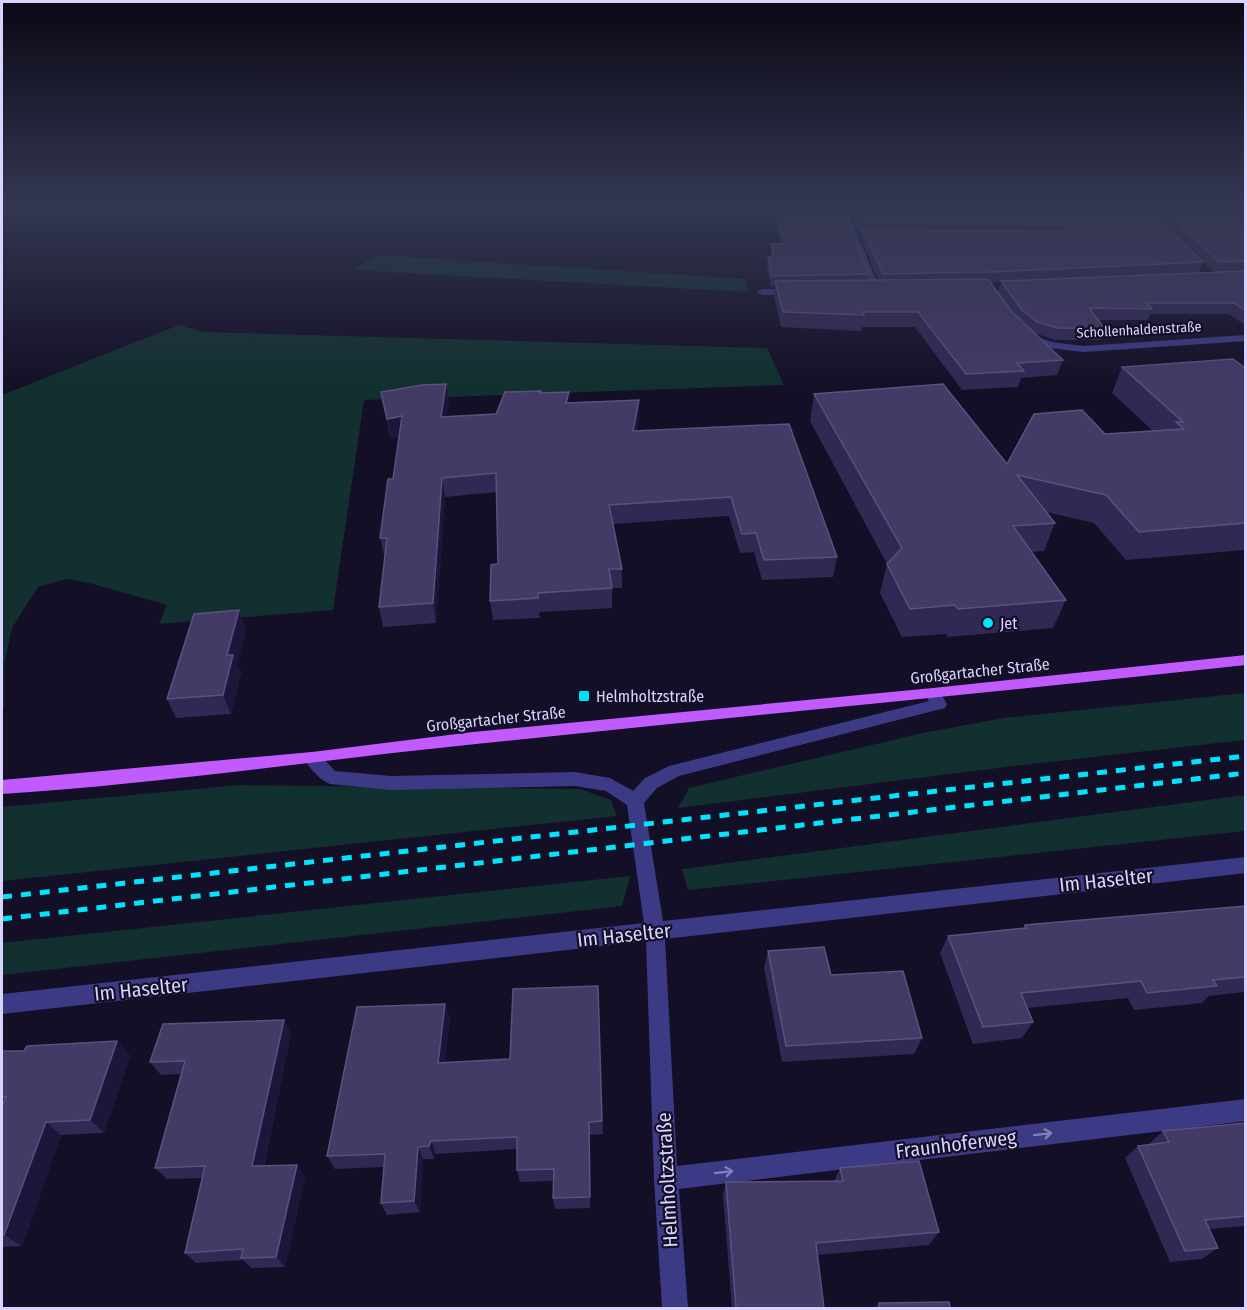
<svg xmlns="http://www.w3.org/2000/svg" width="1247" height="1310" font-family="'Fira Sans Condensed',sans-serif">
  <rect width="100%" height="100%" fill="#130f26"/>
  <!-- green -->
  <g fill="#12302f">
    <polygon points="378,255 745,279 749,292 352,270"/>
    <polygon points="179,325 203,332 767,348 784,385 364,400 333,610 159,624 167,605 86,582 66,579 38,587 12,628 4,664 4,708 2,710 2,395"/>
    <polygon points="1245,693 1245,740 1031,764 678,808 689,788 923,733 1004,718"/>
    <polygon points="240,785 580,789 611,800 617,816 2,881 2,807"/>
    <polygon points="1245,795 1245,831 688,890 682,869"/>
    <polygon points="630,876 622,906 2,975 2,943"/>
  </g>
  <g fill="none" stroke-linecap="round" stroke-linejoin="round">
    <!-- street -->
    <g fill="#3d3a85" fill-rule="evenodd">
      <polygon points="836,204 844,204 881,291 879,293 871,291"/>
      <polygon points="793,289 796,290 796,294 762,295 757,292 762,289"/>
      <polygon points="1029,334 1052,342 1083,346 1246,335 1246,341 1083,352 1050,348 1026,339 1026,335"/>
      <path d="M933 688 939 690 947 704 945 708 679 776 657 788 644 803 663 921 1246 857V873L665 939 677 1166 1246 1099V1121L679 1189 688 1308H662L654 1179 646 941 2 1014V994L644 923 627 805 606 791 575 786 391 790 330 784C320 780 309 768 304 758L306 753C319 749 326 762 335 771L391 776 575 772 610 778 633 791 645 778 669 766 929 701 925 694 927 690Z"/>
    </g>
    <!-- primary -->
    <path fill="#c25bff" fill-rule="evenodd" d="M1246 655V665C989 693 733 717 476 744 318 760 160 784 2 794V780L312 752 473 732 933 688Z"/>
    <!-- rail -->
    <g stroke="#00e5ff" stroke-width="5" stroke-dasharray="10 9" stroke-linecap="butt">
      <polyline points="2,897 1246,756"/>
      <polyline points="2,919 1246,773"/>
    </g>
  </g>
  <!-- wall -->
  <g fill="#312854" fill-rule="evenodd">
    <path d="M772 204H839L869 274 868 280H878L862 240 863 232H858L847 204H1141L1203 262 1199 273 1214 272 1143 204H1245V325L1229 314H1150L1148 320H1098L1105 329 1100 340H1055L1035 333 1063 360 1057 375 1021 378 1018 387 962 390 915 327H862L861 331 781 327 774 296 775 287H771L767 267 768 257H771V244H781ZM1001 282 998 292 991 283Z"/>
    <polygon points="1122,367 1245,367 1245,550 1126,560 1094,523 1046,512 1055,523 1044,551 1032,552 1066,600 1053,628 948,637 946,634 902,637 880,593 887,564 810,421 814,394 1007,464 1105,434 1153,431 1112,393"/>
    <polygon points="381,392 449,402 446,416 496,414 541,393 569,403 639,400 639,418 637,431 837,557 833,577 762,580 754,552 740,553 729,516 613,524 622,569 622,588 612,588 612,608 539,612 540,618 493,620 490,601 498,564 497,492 445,497 436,623 383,627 379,607 385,558 380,538 393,479 400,436 390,438"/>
    <polygon points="246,629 237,664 241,673 231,714 176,718 167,699"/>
    <polygon points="1245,906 1245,992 1209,996 1202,1003 1134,1010 1128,998 1027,1008 1033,1022 1022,1038 973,1044 940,953 948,936 1023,928 1025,925"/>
    <polygon points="768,951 831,975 922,1038 914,1054 782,1062 764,968"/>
    <polygon points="598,986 603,1134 590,1135 590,1208 555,1209 553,1198 553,1181 520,1182 517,1170 517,1149 436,1154 434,1159 423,1159 420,1212 387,1215 381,1203 384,1167 335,1169 327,1156 445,1004 450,1018 444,1063 510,1059"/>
    <polygon points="291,1033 264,1166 305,1177 285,1267 251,1268 243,1260 196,1263 185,1253 202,1178 167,1179 155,1168 181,1074 161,1075 150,1062"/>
    <polygon points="117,1041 130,1056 104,1133 61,1135 22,1246 2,1247 2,1051 24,1051"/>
    <polygon points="1245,1123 1245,1226 1209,1229 1218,1248 1202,1259 1170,1262 1125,1158 1138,1146 1150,1144 1150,1143 1163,1131"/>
    <polygon points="840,1168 939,1232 929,1245 817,1255 824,1308 732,1308 723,1195 726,1182 834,1181"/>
    <polygon points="879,1303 950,1308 874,1308"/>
  </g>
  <!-- shaded-wall -->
  <g fill="#1d163a">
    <polygon points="446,384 449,402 443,435 441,417"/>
    <polygon points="639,400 639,418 633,449 633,431"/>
    <polygon points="402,416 406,434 390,438 387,419"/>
    <polygon points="442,478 445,497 436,623 433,603"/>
    <polygon points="239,610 246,629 237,664 241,673 231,714 223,695 227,655"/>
    <polygon points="445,1004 450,1018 443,1077 438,1063"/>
    <polygon points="284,1020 291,1033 261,1178 252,1166"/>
    <polygon points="117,1041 130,1056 104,1133 90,1120"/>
    <polygon points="46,1122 61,1135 22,1246 4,1235"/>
    <polygon points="589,1122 590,1135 590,1208 590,1197"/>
    <polygon points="431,1141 436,1154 434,1159 429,1146"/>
    <polygon points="418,1147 423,1159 420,1212 414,1201"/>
    <polygon points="297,1165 305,1177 285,1267 276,1257"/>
  </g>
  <!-- building -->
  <g fill="#433a66" stroke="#5a527e" stroke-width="1.5">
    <polygon points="775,204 839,204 869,274 772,276 768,257 774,257 771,244 785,244"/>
    <polygon points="852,204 1141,204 1203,262 991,272 883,274 863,230 1064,232 1070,227 1064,224 860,222"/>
    <polygon points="1157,204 1245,204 1245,261 1219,262"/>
    <polygon points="1245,271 1245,310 1234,303 1147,303 1152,309 1089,308 1105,329 1058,328 1037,322 1021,309 1001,281"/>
    <polygon points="988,279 1011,311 1063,360 1017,363 1024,371 966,374 918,312 863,312 864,315 783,312 775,281"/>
    <polygon points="1233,359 1244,367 1245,367 1245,523 1139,532 1106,495 1017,475 1055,523 1013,526 1066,600 958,609 955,605 910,609 887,564 902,548 814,394 943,384 1007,464 1034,414 1082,410 1105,434 1184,429 1176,422 1183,422 1122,367"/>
    <polygon points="446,384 441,417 496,414 505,392 541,391 540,393 569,392 566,403 639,400 633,431 789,424 837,557 764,560 756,533 742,534 731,497 609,505 622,569 609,569 612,588 538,593 538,598 490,601 491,565 498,564 496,473 442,478 433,603 379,607 387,538 380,538 388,479 393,479 402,416 387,419 381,392 422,385"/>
    <polygon points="239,610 227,655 233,655 223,695 167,699 194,614"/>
    <polygon points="1245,906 1245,977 1213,980 1217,986 1147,993 1141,981 1021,993 1033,1022 983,1027 948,936 1026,928 1025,925"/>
    <polygon points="824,947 831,975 903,971 922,1038 786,1046 768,951"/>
    <polygon points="598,986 602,1121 589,1122 590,1197 553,1198 554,1169 517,1170 517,1137 431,1141 429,1146 418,1147 414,1201 381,1203 385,1154 327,1156 357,1007 445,1004 438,1063 510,1059 513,989"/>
    <polygon points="284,1020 252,1166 297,1165 276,1257 241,1258 243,1249 185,1253 205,1166 155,1168 185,1061 150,1062 163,1024"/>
    <polygon points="117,1041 90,1120 46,1122 4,1235 2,1235 2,1107 6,1097 2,1097 2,1051 24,1051 27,1046"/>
    <polygon points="1245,1123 1245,1216 1205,1220 1218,1248 1185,1251 1138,1146 1169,1142 1163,1131"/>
    <polygon points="919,1161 939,1232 816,1243 824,1308 736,1308 726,1182 843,1181 840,1168"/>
    <polygon points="949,1302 950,1308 880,1308 879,1303"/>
  </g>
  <!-- one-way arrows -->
  <defs><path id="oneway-shaft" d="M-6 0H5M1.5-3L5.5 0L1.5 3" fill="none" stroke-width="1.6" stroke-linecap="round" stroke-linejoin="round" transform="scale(1.5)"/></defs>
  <g stroke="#837fbc">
    <use href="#oneway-shaft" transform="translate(1043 1134) rotate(-7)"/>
    <use href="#oneway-shaft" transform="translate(724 1172) rotate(-7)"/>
  </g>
  <!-- sky -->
  <linearGradient id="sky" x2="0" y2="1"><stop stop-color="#0a0815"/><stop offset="0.53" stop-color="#333752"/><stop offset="1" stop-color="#333752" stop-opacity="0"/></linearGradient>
  <rect width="1247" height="388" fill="url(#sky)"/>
  <!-- markers -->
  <g fill="#00e5ff" stroke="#130f26" stroke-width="2">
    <circle cx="988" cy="623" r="6"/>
    <rect x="578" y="690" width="12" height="12" rx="3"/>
  </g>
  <g text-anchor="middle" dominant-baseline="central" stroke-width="4.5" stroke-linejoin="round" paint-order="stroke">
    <!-- far-street labels -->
    <g font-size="14" fill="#d9d4ff" stroke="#130f26">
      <text transform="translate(1139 330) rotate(-3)">Schollenhaldenstraße</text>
    </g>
    <!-- poi labels -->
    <g font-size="16" fill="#d9d4ff" stroke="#130f26" text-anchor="start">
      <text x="1000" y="623">Jet</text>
      <text x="596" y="696">Helmholtzstraße</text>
    </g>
    <!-- street labels -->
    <g font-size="16" fill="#d9d4ff" stroke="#130f26">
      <text transform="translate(980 671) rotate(-6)">Großgartacher Straße</text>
      <text transform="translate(496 719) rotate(-6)">Großgartacher Straße</text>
    </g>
    <!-- near-street labels -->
    <g font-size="20" fill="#d9d4ff" stroke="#130f26">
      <text transform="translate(1106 880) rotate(-6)">Im Haselter</text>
      <text transform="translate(624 935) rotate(-6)">Im Haselter</text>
      <text transform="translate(141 989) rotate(-6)">Im Haselter</text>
      <text transform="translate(956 1144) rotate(-7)">Fraunhoferweg</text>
      <text transform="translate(667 1180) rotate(-93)">Helmholtzstraße</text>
    </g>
  </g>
  <!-- border -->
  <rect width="1247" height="1310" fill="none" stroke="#d9d4ff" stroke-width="6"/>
</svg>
